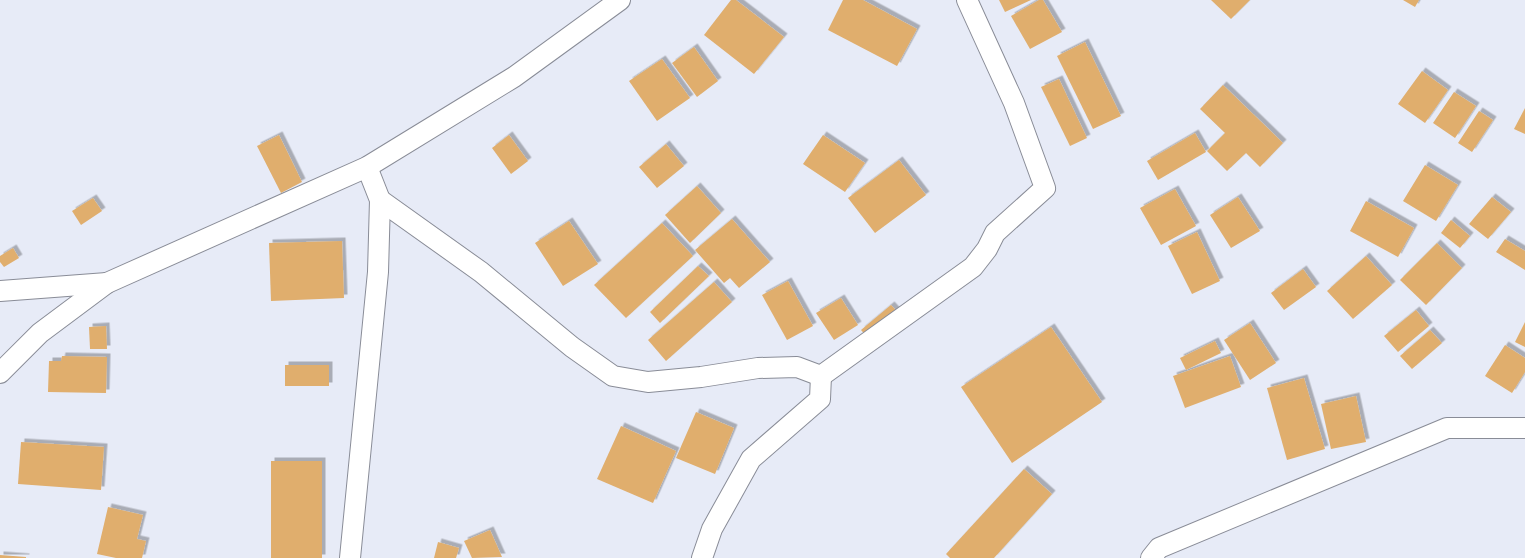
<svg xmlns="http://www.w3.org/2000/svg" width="1525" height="558" font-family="'Golos Text',sans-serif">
  <defs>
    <filter id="shadow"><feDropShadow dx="3.5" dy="-3.5" stdDeviation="0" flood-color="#0004"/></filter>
  </defs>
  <rect width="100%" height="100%" fill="#e7ebf7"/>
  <!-- building -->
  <g fill="#e0ae6d" filter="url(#shadow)">
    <polygon points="731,0 736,0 784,37 754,74 704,35"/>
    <polygon points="843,0 863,0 917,29 897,66 828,30"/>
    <polygon points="999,0 1031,0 1005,12"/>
    <polygon points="1039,0 1043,0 1062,32 1030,49 1011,16"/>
    <polygon points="1211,0 1250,0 1231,19"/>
    <polygon points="1403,0 1419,0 1415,7"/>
    <polygon points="1085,42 1121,116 1093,129 1057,56"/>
    <polygon points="694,47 718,81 697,97 672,63"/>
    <polygon points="662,59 690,98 657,121 629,81"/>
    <polygon points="1422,71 1448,90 1425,123 1398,104"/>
    <polygon points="1059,79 1087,138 1070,146 1041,87"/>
    <polygon points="1223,85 1283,143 1260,167 1246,153 1227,171 1207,151 1225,133 1200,109"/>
    <polygon points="1454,92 1476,106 1455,138 1433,123"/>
    <polygon points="1525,108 1525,134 1514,129"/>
    <polygon points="1479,111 1493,120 1472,152 1458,143"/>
    <polygon points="1195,133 1206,152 1158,180 1147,161"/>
    <polygon points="279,135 302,182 281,193 257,146"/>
    <polygon points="509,135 528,161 511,174 492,148"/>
    <polygon points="823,135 865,163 845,192 803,164"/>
    <polygon points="666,144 684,166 657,188 639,167"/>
    <polygon points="899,160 926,195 875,233 848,198"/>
    <polygon points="1425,165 1458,185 1436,221 1403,201"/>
    <polygon points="697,186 721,213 690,243 665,215"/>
    <polygon points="1175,189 1196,226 1161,245 1140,208"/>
    <polygon points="1238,197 1260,231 1231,248 1210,215"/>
    <polygon points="1492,197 1511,212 1488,239 1469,224"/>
    <polygon points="93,198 102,211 81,225 72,211"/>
    <polygon points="1366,201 1414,228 1398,257 1350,231"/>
    <polygon points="732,219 770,262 739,288 730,278 724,283 695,250"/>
    <polygon points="1451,220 1470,236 1460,248 1441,233"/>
    <polygon points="569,221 598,264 563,286 535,243"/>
    <polygon points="662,223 693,256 626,318 594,285"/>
    <polygon points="1197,232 1220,281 1192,294 1168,246"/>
    <polygon points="1505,239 1525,251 1525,270 1496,252"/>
    <polygon points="342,241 344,298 271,301 269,243"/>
    <polygon points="1437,243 1462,268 1426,305 1400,280"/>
    <polygon points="13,248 19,258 4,267 0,262 0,256"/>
    <polygon points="1366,256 1392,285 1353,319 1327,291"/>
    <polygon points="698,266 709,276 660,323 650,312"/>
    <polygon points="1303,269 1316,287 1284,310 1271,293"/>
    <polygon points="788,281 813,326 787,340 762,295"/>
    <polygon points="714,282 732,302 666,361 648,340"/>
    <polygon points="841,298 858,325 834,340 816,313"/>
    <polygon points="891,305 904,319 874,345 861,330"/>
    <polygon points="1416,310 1429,326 1398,352 1384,336"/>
    <polygon points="1525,322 1525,347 1515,342"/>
    <polygon points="1250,323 1276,363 1250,380 1224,340"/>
    <polygon points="106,326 107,349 90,349 89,327"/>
    <polygon points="1051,327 1102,402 1012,463 961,387"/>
    <polygon points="1430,330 1442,343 1412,369 1400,356"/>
    <polygon points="1215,341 1221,353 1186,370 1180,358"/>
    <polygon points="1505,345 1525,358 1525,372 1512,393 1485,376"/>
    <polygon points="62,356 107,357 106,393 48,392 49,361 61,361"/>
    <polygon points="1230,356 1241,387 1185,408 1173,376"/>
    <rect x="285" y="365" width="44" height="21"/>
    <polygon points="1304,378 1325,449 1287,460 1267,388"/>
    <polygon points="1356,396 1366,442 1331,449 1321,404"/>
    <polygon points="696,412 734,428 715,474 676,458"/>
    <polygon points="621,426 676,451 653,503 597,479"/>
    <polygon points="21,442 104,447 101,490 18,484"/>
    <rect x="271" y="461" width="51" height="97"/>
    <polygon points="1024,469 1052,494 994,558 950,558 946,554"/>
    <polygon points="108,507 143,515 137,539 146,541 142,558 116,558 97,554"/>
    <polygon points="490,530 502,557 472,558 464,541"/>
    <polygon points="438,542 459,548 456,558 434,558"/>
    <polygon points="0,555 26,557 26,558 0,558"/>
  </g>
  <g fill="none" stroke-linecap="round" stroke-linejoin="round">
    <!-- street casing -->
    <g stroke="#898c97" stroke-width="22">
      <g id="street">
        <polyline points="380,200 481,272 572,347 613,376 648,382 701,377 758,368 797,367 821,376"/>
        <polyline points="0,291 107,283"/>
        <polyline points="0,373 40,333 107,283 367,167 514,77 620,0"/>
        <polyline points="821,376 973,267 987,249 995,233 1045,188 1014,103 967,0"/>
        <polyline points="350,558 378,272 380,200 367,167"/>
        <polyline points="702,558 712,529 751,459 820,399 821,376"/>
        <polyline points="1151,558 1159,548 1447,428 1525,428"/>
      </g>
    </g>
    <!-- street -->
    <use href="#street" stroke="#fff" stroke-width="20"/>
  </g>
</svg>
